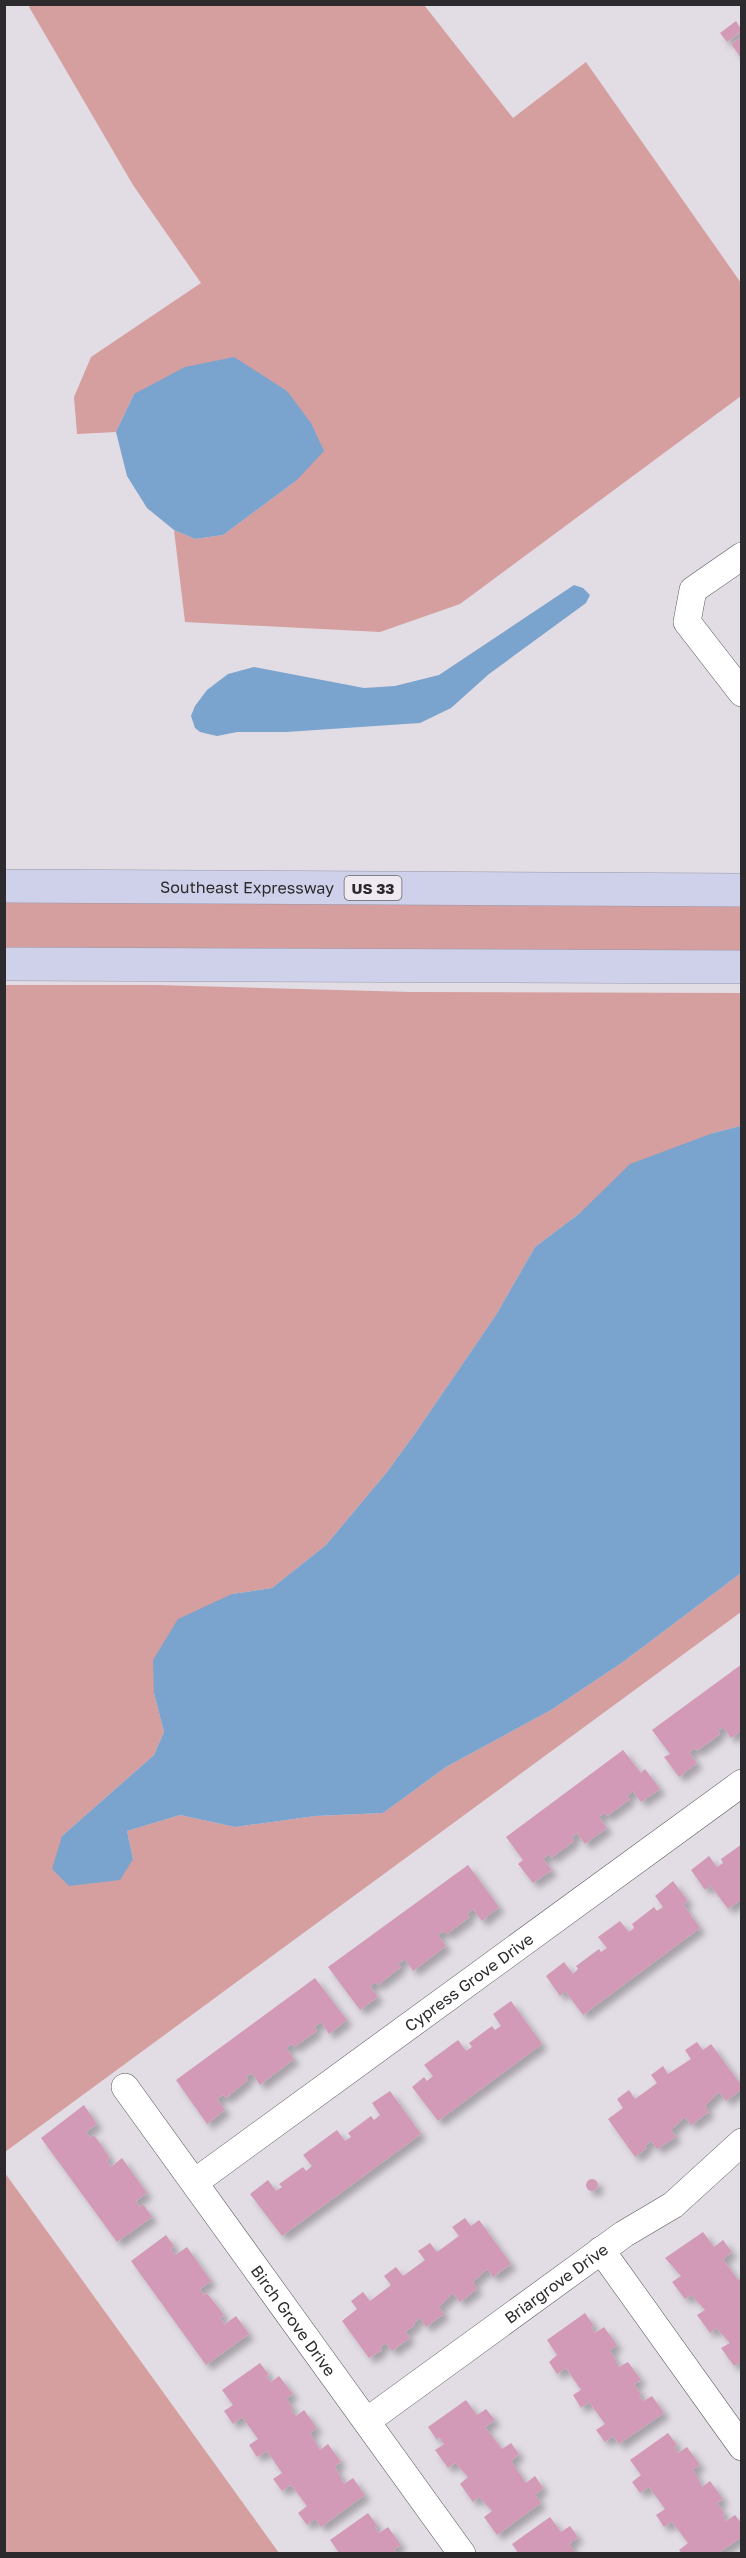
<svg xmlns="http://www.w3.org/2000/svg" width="746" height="2558" font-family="'Golos Text',sans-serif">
  <defs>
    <filter id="shadow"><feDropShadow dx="5.5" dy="5.5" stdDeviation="3" flood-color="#0004"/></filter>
  </defs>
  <rect width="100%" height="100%" fill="#e2dce4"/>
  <!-- green -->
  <g fill="#d59f9f">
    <polygon points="33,4 424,5 513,118 586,62 741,283 741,396 460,604 380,632 185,622 174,530 195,539 223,535 297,480 134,394 116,432 77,434 74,397 91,357 201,283 133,185 29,7"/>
    <polygon points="4,902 741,906 741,953 5,949"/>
    <polygon points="5,985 157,985 411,992 741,993 741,1126 713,1133 580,1213 535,1247 496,1315 414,1435 387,1472 326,1545 272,1588 232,1594 154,1693 164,1732 154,1755 62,1836 133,1859 127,1831 180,1815 235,1827 315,1816 383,1813 446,1767 551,1710 623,1662 741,1573 741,1612 5,2152"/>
    <polygon points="4,2173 5,2173 279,2553 5,2553"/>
  </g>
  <!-- water -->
  <g fill="#7aa3cd">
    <polygon points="234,357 287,391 311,423 324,451 297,480 223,535 195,539 174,530 147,508 127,476 116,432 134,394 185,367"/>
    <polygon points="574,585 583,588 590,595 586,603 489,674 451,708 420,723 286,732 237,732 217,736 200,732 195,728 191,716 195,706 207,690 228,674 254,667 364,688 395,686 439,675"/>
    <polygon points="741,1126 741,1573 623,1662 551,1710 446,1767 383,1813 315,1816 235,1827 180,1815 127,1831 133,1859 120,1880 69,1886 52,1869 62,1836 154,1755 164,1732 154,1693 153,1660 178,1619 232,1594 272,1588 326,1545 387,1472 414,1435 496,1315 535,1247 580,1213 630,1164 713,1133"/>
  </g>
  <!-- building -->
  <g fill="#d29ab7" filter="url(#shadow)">
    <polygon points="736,21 742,31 727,42 720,33"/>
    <polygon points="740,38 742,39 742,59 731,44"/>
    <polygon points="742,1664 742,1730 731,1738 723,1727 718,1731 720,1734 697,1751 695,1748 689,1752 697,1763 679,1777 664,1757 670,1754 652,1730"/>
    <polygon points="623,1750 641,1773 645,1769 660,1789 641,1802 633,1791 627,1796 630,1799 607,1816 604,1813 599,1817 607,1828 585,1844 577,1833 572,1837 574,1841 551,1858 549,1854 543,1859 552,1870 533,1883 518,1864 523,1860 506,1837"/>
    <polygon points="742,1844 742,1899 728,1909 710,1885 705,1890 691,1870 709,1856 717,1867 723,1863 721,1859"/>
    <polygon points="468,1865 499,1907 482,1921 473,1909 467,1914 470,1917 447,1934 444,1931 438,1935 446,1946 413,1971 405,1959 398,1964 401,1967 378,1985 376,1982 370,1986 378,1997 360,2010 328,1967"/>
    <polygon points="673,1881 688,1901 683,1904 700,1928 583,2015 565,1991 560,1996 546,1976 564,1962 573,1974 578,1969 576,1966 599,1949 601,1952 607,1948 598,1937 620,1921 629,1932 634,1928 632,1924 654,1907 657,1911 663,1907 655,1896"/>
    <polygon points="315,1978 347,2020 329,2034 321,2022 314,2027 317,2031 294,2047 291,2044 286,2048 294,2059 260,2085 252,2073 246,2077 248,2080 226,2098 223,2095 217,2099 225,2110 207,2124 176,2080"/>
    <polygon points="511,2001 542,2044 438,2121 412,2087 424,2077 427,2081 433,2076 424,2065 458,2040 466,2051 472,2047 469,2043 492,2026 495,2030 501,2026 493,2014"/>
    <polygon points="697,2042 703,2050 711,2044 742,2086 742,2089 726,2101 719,2092 705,2106 709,2112 691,2125 685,2117 671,2130 676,2137 657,2149 651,2141 645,2146 647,2148 635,2157 608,2119 623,2108 617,2099 629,2090 635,2099 657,2083 651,2075 663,2066 668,2074 691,2059 685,2050"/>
    <polygon points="390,2091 421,2134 282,2236 250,2194 268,2180 276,2191 282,2187 279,2184 303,2167 306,2171 312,2166 303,2155 337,2130 345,2141 351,2137 348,2133 371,2116 374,2120 380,2115 372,2103"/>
    <polygon points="84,2105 97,2124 86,2132 90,2138 94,2135 110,2158 107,2161 111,2167 122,2158 147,2193 136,2201 140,2207 143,2204 152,2217 117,2242 41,2138"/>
    <circle cx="592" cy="2185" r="6"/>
    <polygon points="465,2218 471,2226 479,2220 511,2264 493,2277 487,2269 473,2282 477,2289 460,2302 453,2293 439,2307 444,2314 426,2327 420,2318 414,2323 415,2325 405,2332 410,2338 392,2351 386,2343 380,2347 382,2350 369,2358 342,2321 357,2309 351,2301 363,2292 370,2301 391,2285 384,2276 396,2267 403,2276 425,2260 418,2251 430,2243 437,2252 459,2236 452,2227"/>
    <polygon points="703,2232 714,2247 723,2240 732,2252 723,2259 738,2280 742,2278 742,2361 734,2366 721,2348 730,2343 716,2328 710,2333 697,2315 705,2310 691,2295 685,2299 672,2282 681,2276 665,2258"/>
    <polygon points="166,2235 174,2246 171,2249 175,2255 187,2247 211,2281 200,2289 204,2295 207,2293 224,2315 220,2318 225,2324 236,2316 249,2334 206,2365 131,2261"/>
    <polygon points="585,2313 594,2326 591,2327 595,2333 604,2327 617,2345 610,2350 619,2367 628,2362 641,2380 634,2384 641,2394 639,2396 643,2401 652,2396 664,2413 619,2444 613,2436 605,2442 596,2430 605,2424 589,2402 581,2408 573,2395 581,2390 566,2368 557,2374 549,2362 557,2355 547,2340"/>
    <polygon points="260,2363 269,2375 266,2376 271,2382 279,2376 293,2394 286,2399 293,2408 291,2410 296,2416 304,2410 317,2428 310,2433 320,2450 328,2444 341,2462 335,2466 344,2484 353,2478 365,2495 321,2527 315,2519 307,2525 298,2513 307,2506 291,2485 282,2491 273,2479 282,2473 267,2451 257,2457 249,2445 258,2439 242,2417 233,2424 224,2411 233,2405 222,2390"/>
    <polygon points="466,2400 477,2415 486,2409 495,2420 485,2427 502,2449 511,2443 519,2454 511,2461 526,2483 535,2476 543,2488 535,2495 541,2503 497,2535 484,2517 492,2511 479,2497 473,2502 460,2484 468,2477 455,2463 448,2468 435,2450 444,2444 439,2437 437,2440 428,2427"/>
    <polygon points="668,2433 677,2445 674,2447 678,2453 687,2447 700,2465 693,2469 702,2487 710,2481 723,2499 717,2503 725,2514 722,2515 726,2521 735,2515 742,2524 742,2537 717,2554 682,2554 679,2550 688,2543 672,2522 664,2527 656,2515 665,2509 649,2487 640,2493 632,2482 641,2475 630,2460"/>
    <polygon points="368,2513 377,2525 375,2527 379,2533 388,2527 401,2545 394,2549 398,2554 340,2554 330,2540"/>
    <polygon points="550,2517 561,2532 570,2526 578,2537 569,2544 576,2554 519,2554 512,2544"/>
  </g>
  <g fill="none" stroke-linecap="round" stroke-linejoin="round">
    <!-- minor casing -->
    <g stroke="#5a565c" stroke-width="28">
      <g id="minor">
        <polyline points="742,556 693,590 687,622 742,693"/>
        <path id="s1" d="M125 2087 462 2554"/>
        <path id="s2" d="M195 2182 742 1783"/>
        <polyline points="601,2250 742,2447"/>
        <path id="s3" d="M367 2421 624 2234 673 2205 742 2142"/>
      </g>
    </g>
    <!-- highway casing -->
    <g stroke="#9697a8" stroke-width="34">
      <g id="highway">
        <path id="s4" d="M4 886 742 890"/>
        <polyline points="4,964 742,967"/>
      </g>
    </g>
    <!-- minor -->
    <use href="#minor" stroke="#fff" stroke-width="27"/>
    <!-- highway -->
    <use href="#highway" stroke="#cfd1ea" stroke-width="33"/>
  </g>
  <g text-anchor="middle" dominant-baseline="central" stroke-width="4.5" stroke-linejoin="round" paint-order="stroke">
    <!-- shield labels -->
    <rect fill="#efeaf1" stroke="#666468" stroke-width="1.5" x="344.5" y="876" width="57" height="24" rx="4.5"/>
    <g font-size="15" font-weight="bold" fill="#2c2a2d">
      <text x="373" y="888">US 33</text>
    </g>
    <!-- street labels -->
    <g font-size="16" fill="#2c2a2d" stroke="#efeaf1">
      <text stroke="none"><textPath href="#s4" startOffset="243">Southeast Expressway</textPath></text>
      <text stroke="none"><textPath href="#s2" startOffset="339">Cypress Grove Drive</textPath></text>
      <text stroke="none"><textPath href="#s3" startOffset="234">Briargrove Drive</textPath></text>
      <text stroke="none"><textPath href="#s1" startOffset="288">Birch Grove Drive</textPath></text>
    </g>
  </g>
  <!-- border -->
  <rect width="746" height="2558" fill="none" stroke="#2c2a2d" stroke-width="12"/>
</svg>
